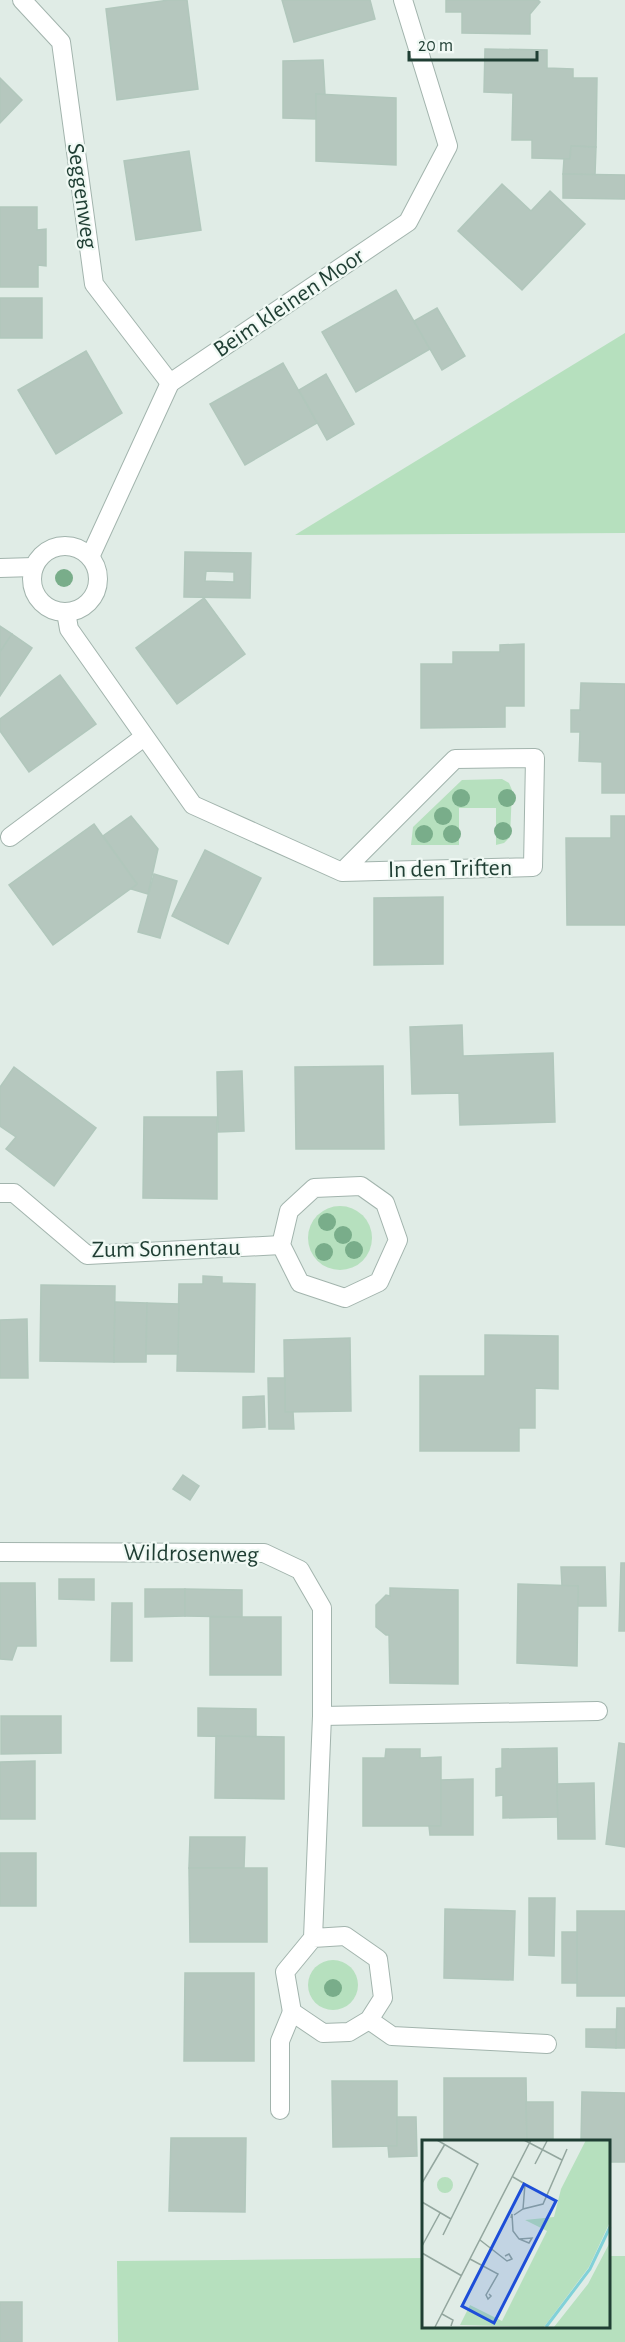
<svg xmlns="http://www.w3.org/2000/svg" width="625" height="2342" font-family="'Alegreya Sans',sans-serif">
  <rect width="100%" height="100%" fill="#e0ece6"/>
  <!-- green -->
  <g fill="#b6e0be">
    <polygon points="625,333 625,533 295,535"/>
    <polygon points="502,779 509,783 512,790 510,837 504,843 496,845 496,808 459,808 459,845 411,845 413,827 462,780"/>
    <circle cx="340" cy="1238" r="32"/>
    <circle cx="333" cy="1985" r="25"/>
    <polygon points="609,2256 625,2256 625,2342 118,2342 117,2261 424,2258 424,2326 608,2326"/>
  </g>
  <!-- building -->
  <g fill="#b5c7be" stroke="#b1c7bc" stroke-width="1.5" fill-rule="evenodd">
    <polygon points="169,0 187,0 198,89 117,100 106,9"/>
    <polygon points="282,0 370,0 375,19 294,42"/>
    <polygon points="446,0 538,0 540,2 530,14 530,34 462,33 462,12 446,12"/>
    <polygon points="485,49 547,50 547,68 573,69 573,78 597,78 596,147 571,146 570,159 532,158 532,140 512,140 513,93 484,92"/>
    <polygon points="323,60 325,95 316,94 317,119 283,118 283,61"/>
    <polygon points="0,78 22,100 0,123"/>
    <polygon points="316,94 396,98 396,165 316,161"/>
    <polygon points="571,146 596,147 595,175 563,174 564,159 570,159"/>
    <polygon points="189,151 201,230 136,240 124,161"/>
    <polygon points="563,174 625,175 625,199 563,198"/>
    <polygon points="502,184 531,211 550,191 585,224 522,290 458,231"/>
    <polygon points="0,207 37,207 37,230 46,229 46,266 38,265 38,287 0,287"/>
    <polygon points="396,290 430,349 356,392 322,332"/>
    <rect x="0" y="298" width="42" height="40"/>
    <polygon points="437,308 465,356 442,370 414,321"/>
    <polygon points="86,351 122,413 56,454 18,390"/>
    <polygon points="283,363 317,423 245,465 210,404"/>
    <polygon points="326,374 354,424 327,440 299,390"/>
    <path d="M185 552 251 553 250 598 184 597ZM206 571 234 572V582L205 581Z"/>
    <polygon points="204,598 245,654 177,704 136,648"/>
    <polygon points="0,626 12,634 0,652"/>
    <polygon points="12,634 32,648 0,696 0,652"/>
    <polygon points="524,644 524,706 505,706 505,727 421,728 421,664 453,664 453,652 500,652 500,645"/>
    <polygon points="60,675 96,724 29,772 0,731 0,719"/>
    <polygon points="581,683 625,684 625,793 602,793 602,762 579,761 580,732 571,732 571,710 580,710"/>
    <polygon points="131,816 158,849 148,894 131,889 137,884 103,836"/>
    <polygon points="611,816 625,816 625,925 567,925 566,838 611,838"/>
    <polygon points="94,824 137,884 53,945 9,885"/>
    <polygon points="205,850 261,878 228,944 172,916"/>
    <polygon points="154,874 177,881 160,938 138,932"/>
    <polygon points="443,897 443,964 374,965 374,898"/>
    <polygon points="462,1025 463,1056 553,1053 555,1122 460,1125 459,1093 412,1094 410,1027"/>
    <polygon points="383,1066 384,1149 296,1149 295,1067"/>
    <polygon points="14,1067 96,1128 54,1186 6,1149 16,1137 0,1126 0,1087"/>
    <polygon points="242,1071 244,1131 218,1132 217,1072"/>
    <polygon points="144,1117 217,1117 217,1199 143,1198"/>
    <polygon points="203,1276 222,1277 222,1283 255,1284 254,1372 177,1371 179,1284 203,1284"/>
    <polygon points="41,1285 115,1286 114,1362 40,1361"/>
    <polygon points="115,1302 147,1303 146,1362 114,1362"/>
    <polygon points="147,1303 179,1304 178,1354 146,1354"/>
    <polygon points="27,1319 28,1378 0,1378 0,1320"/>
    <polygon points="485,1335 558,1336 558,1389 535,1388 535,1428 519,1428 519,1451 420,1451 420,1376 485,1376"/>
    <polygon points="350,1338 351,1411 285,1412 284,1340"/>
    <polygon points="268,1378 285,1378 285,1412 293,1412 294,1429 269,1429"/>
    <polygon points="264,1396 265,1427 243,1428 243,1397"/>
    <polygon points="183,1475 199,1486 190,1500 173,1489"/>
    <polygon points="621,1563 625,1563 625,1631 619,1631"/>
    <polygon points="561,1567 605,1567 606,1606 578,1606 578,1586 562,1586"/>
    <polygon points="59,1579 94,1579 94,1600 59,1599"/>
    <polygon points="0,1583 35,1583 36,1646 17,1646 12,1660 0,1659"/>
    <polygon points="518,1584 578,1586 577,1666 517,1663"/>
    <polygon points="390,1588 458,1590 458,1684 390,1683 389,1635 386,1635 376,1627 376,1605 386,1595 390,1596"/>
    <polygon points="145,1589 185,1589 185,1616 145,1617"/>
    <polygon points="185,1589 242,1590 242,1617 185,1616"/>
    <polygon points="112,1603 132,1603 132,1661 111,1661"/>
    <rect x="210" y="1617" width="71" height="58"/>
    <polygon points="198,1708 256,1709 256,1737 198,1736"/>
    <polygon points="1,1716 61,1716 61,1753 1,1754"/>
    <polygon points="216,1736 284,1737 284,1799 215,1798"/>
    <polygon points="619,1743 625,1744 625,1847 606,1844"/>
    <polygon points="557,1748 558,1817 503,1818 503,1795 496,1796 496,1769 502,1768 502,1749"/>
    <polygon points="386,1749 420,1749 420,1758 441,1757 441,1826 363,1826 363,1758 385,1758"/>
    <polygon points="35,1761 35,1819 0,1819 0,1762"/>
    <polygon points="473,1779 473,1835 430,1835 429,1826 441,1826 441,1780"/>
    <polygon points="594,1783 595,1839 558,1839 557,1784"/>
    <polygon points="190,1837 245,1837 244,1868 189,1868"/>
    <rect x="0" y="1853" width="36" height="53"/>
    <polygon points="189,1868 267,1868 267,1942 190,1942"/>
    <polygon points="529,1898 555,1898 554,1956 529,1955"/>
    <polygon points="445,1909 515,1911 513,1980 444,1978"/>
    <rect x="577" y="1911" width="48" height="85"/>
    <rect x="562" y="1932" width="15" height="51"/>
    <polygon points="185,1973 254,1973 254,2061 184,2061"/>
    <polygon points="617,2008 625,2008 625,2048 616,2048"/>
    <polygon points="586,2029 616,2029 616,2048 586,2047"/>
    <polygon points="444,2078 526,2078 527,2141 444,2141"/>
    <polygon points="332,2081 397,2081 397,2146 333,2147"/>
    <polygon points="582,2092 625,2093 625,2162 608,2162 608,2141 581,2141"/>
    <polygon points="526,2102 553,2102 553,2141 527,2141"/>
    <polygon points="397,2117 416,2117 417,2156 389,2157 388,2146 397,2146"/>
    <polygon points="171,2138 246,2138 245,2212 169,2211"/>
    <rect x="0" y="2302" width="22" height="40"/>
  </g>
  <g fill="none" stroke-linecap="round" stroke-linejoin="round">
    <!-- minor casing -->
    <g stroke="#a2b4ad" stroke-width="20">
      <g id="minor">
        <polyline points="22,0 61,42 94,284 170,383"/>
        <circle cx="65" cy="579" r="33"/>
        <polyline points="90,557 170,383 408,222 448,146 403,0"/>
        <polyline points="0,568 34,567"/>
        <polyline points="66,612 69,629 193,805 342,872 533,867 535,758 455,759 342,872"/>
        <polyline points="10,837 144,737"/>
        <polygon points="361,1186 385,1203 398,1240 379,1282 345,1298 300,1283 281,1245 289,1211 314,1188"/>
        <polyline points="0,1193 14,1193 87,1255 281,1245"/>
        <polyline points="0,1552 264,1553 300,1570 322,1608 322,1716 313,1938 285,1972 292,2012 323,2033 349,2032 369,2020 383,1998 378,1959 345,1936 313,1938"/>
        <polyline points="322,1716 598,1711"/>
        <polyline points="369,2020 392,2036 547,2044"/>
        <polyline points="280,2110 280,2041 292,2012"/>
      </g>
    </g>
    <!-- minor -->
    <use href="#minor" stroke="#fff" stroke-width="18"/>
  </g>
  <!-- trees -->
  <g fill="#79ad8a">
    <circle cx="64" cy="578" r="9"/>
    <circle cx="461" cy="798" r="9"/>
    <circle cx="507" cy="798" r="9"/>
    <circle cx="443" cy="816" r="9"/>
    <circle cx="503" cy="831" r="9"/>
    <circle cx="424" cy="834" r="9"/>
    <circle cx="452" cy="834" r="9"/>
    <circle cx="327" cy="1222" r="9"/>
    <circle cx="343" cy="1235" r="9"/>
    <circle cx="354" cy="1250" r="9"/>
    <circle cx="324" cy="1252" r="9"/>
    <circle cx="333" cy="1988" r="9"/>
  </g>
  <g text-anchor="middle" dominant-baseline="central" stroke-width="4.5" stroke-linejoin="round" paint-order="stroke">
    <!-- street labels -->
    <g font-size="24" fill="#1f3e33" stroke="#f0f9f4">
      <text transform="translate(82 196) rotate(82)">Seggenweg</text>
      <text transform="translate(289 303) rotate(-34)">Beim kleinen Moor</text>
      <text transform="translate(450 869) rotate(-1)">In den Triften</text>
      <text transform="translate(166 1249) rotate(-1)">Zum Sonnentau</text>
      <text transform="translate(191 1554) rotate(1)">Wildrosenweg</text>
    </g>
  </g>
  <!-- overview -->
  <g transform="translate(422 2140)">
    <rect width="188" height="188" fill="#e0ece6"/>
    <path d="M164 0H188L187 84 167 127 122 187 38 185 48 165 80 181 125 91 103 80 132 77 139 49ZM15 45a8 8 0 1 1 16 0a8 8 0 1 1-16 0ZM187 104V187H132L166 144Z" fill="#b6e0be"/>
    <path fill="none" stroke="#81d1d8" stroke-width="3" d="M124 187 168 129 188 87"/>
    <path fill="none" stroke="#93a69e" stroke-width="1.5" d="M15 0 56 24 21 95M102 0 140 20M113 24 125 1M91 37 103 44 101 69M0 43 23 4M0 62 29 79M92 75 101 69 121 64 145 9M89 78 90 74 91 91 97 99 107 103 110 98 97 99M58 100 85 121 90 119 87 114 83 116M0 106 18 73M0 113 40 136M48 119 76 134 64 155 66 159 69 156 67 154M20 174 31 180 29 186M13 187 109 0"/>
    <path fill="#1d4ed8" fill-opacity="0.15" stroke="#1d4ed8" stroke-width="3" d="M102 44 134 61 72 183 40 166Z"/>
    <rect width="188" height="188" fill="none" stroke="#1f3e33" stroke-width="3"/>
  </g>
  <!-- scale -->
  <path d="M409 51v9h128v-9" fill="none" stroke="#1f3e33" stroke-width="3"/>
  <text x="418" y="51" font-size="18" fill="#1f3e33" stroke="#f0f9f4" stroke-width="4.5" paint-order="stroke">20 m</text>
</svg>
